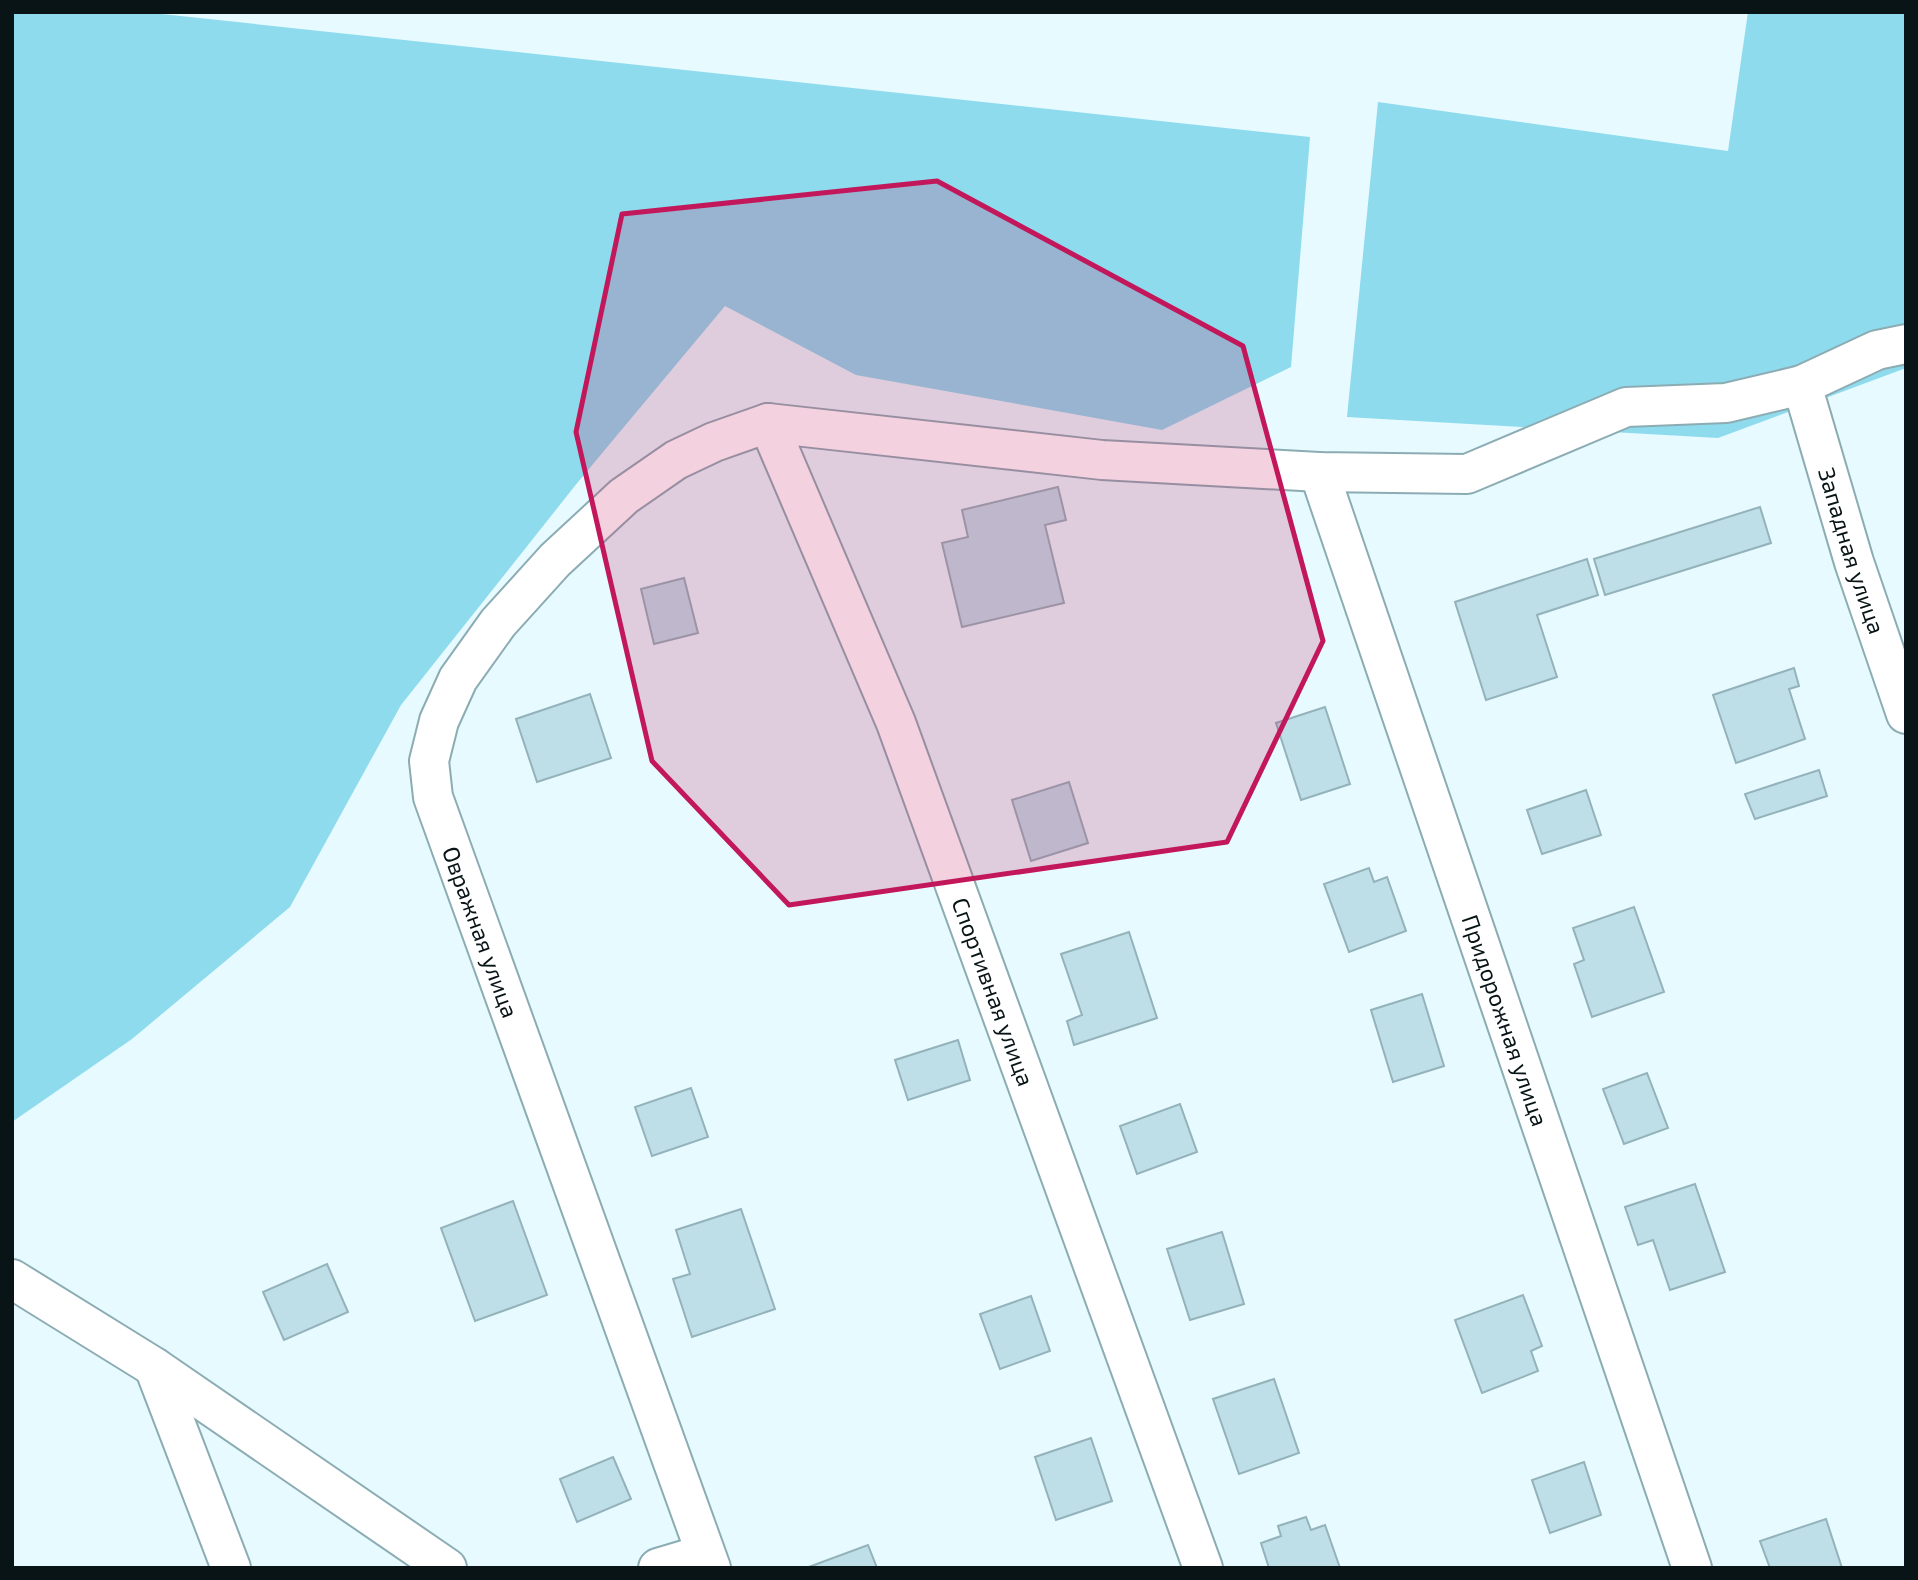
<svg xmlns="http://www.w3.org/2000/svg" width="1918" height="1580" font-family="'Exo 2',sans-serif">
  <rect width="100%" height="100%" fill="#e6faff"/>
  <!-- green -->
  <g fill="#8fdbee">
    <polygon points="12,12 143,12 1310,137 1291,367 1162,430 856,375 725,306 578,482 401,705 290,907 132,1039 12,1122"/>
    <polygon points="1748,12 1906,12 1906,368 1718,438 1347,417 1378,102 1728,151"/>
  </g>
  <!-- building -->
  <g fill="#bfdfe8" stroke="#93b2ba" stroke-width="2">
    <polygon points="1058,487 1066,520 1045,525 1064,603 962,627 942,543 968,537 962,510"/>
    <polygon points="1760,507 1771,543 1605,595 1594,559"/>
    <polygon points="1587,559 1598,595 1537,615 1557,677 1486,700 1455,602"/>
    <polygon points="684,578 698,633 654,644 641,589"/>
    <polygon points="1794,668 1799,686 1789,689 1805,739 1736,763 1713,695"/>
    <polygon points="590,694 611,758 537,782 516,719"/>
    <polygon points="1325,707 1350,784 1301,800 1276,723"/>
    <polygon points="1819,770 1827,796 1755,819 1745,794"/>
    <polygon points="1069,782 1088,843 1031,861 1012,800"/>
    <polygon points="1586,790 1601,835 1542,854 1527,810"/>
    <polygon points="1369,868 1374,882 1387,877 1406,931 1349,952 1324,884"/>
    <polygon points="1634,907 1664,992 1592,1017 1574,964 1584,960 1573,928"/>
    <polygon points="1129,932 1157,1018 1074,1045 1067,1021 1082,1015 1061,954"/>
    <polygon points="1422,994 1444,1066 1393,1082 1371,1010"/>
    <polygon points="958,1040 970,1080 908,1100 895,1060"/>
    <polygon points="1647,1073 1668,1128 1624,1144 1603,1089"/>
    <polygon points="691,1088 708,1137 652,1156 635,1107"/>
    <polygon points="1180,1104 1197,1152 1137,1174 1120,1126"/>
    <polygon points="1695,1184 1725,1272 1670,1290 1653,1240 1638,1245 1625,1207"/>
    <polygon points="513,1201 547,1295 475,1321 441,1228"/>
    <polygon points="741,1209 775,1309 692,1337 673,1279 690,1274 676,1230"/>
    <polygon points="1222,1232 1244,1304 1190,1320 1167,1249"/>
    <polygon points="327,1264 348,1312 284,1340 263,1292"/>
    <polygon points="1523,1295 1542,1346 1531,1351 1538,1371 1482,1393 1455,1320"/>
    <polygon points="1031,1296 1050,1351 1000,1369 980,1314"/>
    <polygon points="1274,1379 1299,1453 1239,1474 1213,1399"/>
    <polygon points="1091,1438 1112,1501 1056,1520 1035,1457"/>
    <polygon points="613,1457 631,1499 577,1522 560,1479"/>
    <polygon points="1584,1462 1601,1515 1550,1533 1532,1480"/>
    <polygon points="1306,1517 1311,1530 1325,1525 1340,1568 1269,1568 1261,1543 1281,1536 1278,1526"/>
    <polygon points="1826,1519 1842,1568 1770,1568 1760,1541"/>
    <polygon points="868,1545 877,1568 806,1568"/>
  </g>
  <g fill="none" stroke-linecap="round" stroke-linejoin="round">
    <!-- minor casing -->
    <g stroke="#8cacb3" stroke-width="42">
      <g id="minor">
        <path id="s1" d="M1802 385 1854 562 1906 714"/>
        <path id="s2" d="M768 423 896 723 1203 1568"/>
        <path id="s3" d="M1319 472 1692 1568"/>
        <polyline points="12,1279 154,1367 447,1568"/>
        <polyline points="154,1367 231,1568"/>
        <polyline points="658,1568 705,1554"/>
        <polyline points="711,1568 433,797 429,761 439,721 458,679 498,623 555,560 624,496 676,460 714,442 768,423 1102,460 1319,472 1467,474 1626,407 1726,403 1802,385 1877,350 1906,344"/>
      </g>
    </g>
    <!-- minor -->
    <use href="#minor" stroke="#fff" stroke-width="38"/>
  </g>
  <!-- marked area -->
  <path fill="#c2185b" fill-opacity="0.2" stroke="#c2185b" stroke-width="5" stroke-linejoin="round" d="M937 181 1243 346 1323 641 1227 842 789 905 652 761 576 432 622 214Z"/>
  <g text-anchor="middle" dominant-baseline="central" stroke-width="6" stroke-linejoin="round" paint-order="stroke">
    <!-- street labels -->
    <g font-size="23" fill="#081416" stroke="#fff">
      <text stroke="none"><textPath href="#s1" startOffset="173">Западная улица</textPath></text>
      <text transform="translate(481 932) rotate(70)">Овражная улица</text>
      <text stroke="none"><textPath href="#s2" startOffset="612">Спортивная улица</textPath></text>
      <text stroke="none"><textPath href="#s3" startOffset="579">Придорожная улица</textPath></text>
    </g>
  </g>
  <!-- border -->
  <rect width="1918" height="1580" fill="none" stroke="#081416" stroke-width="28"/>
</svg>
